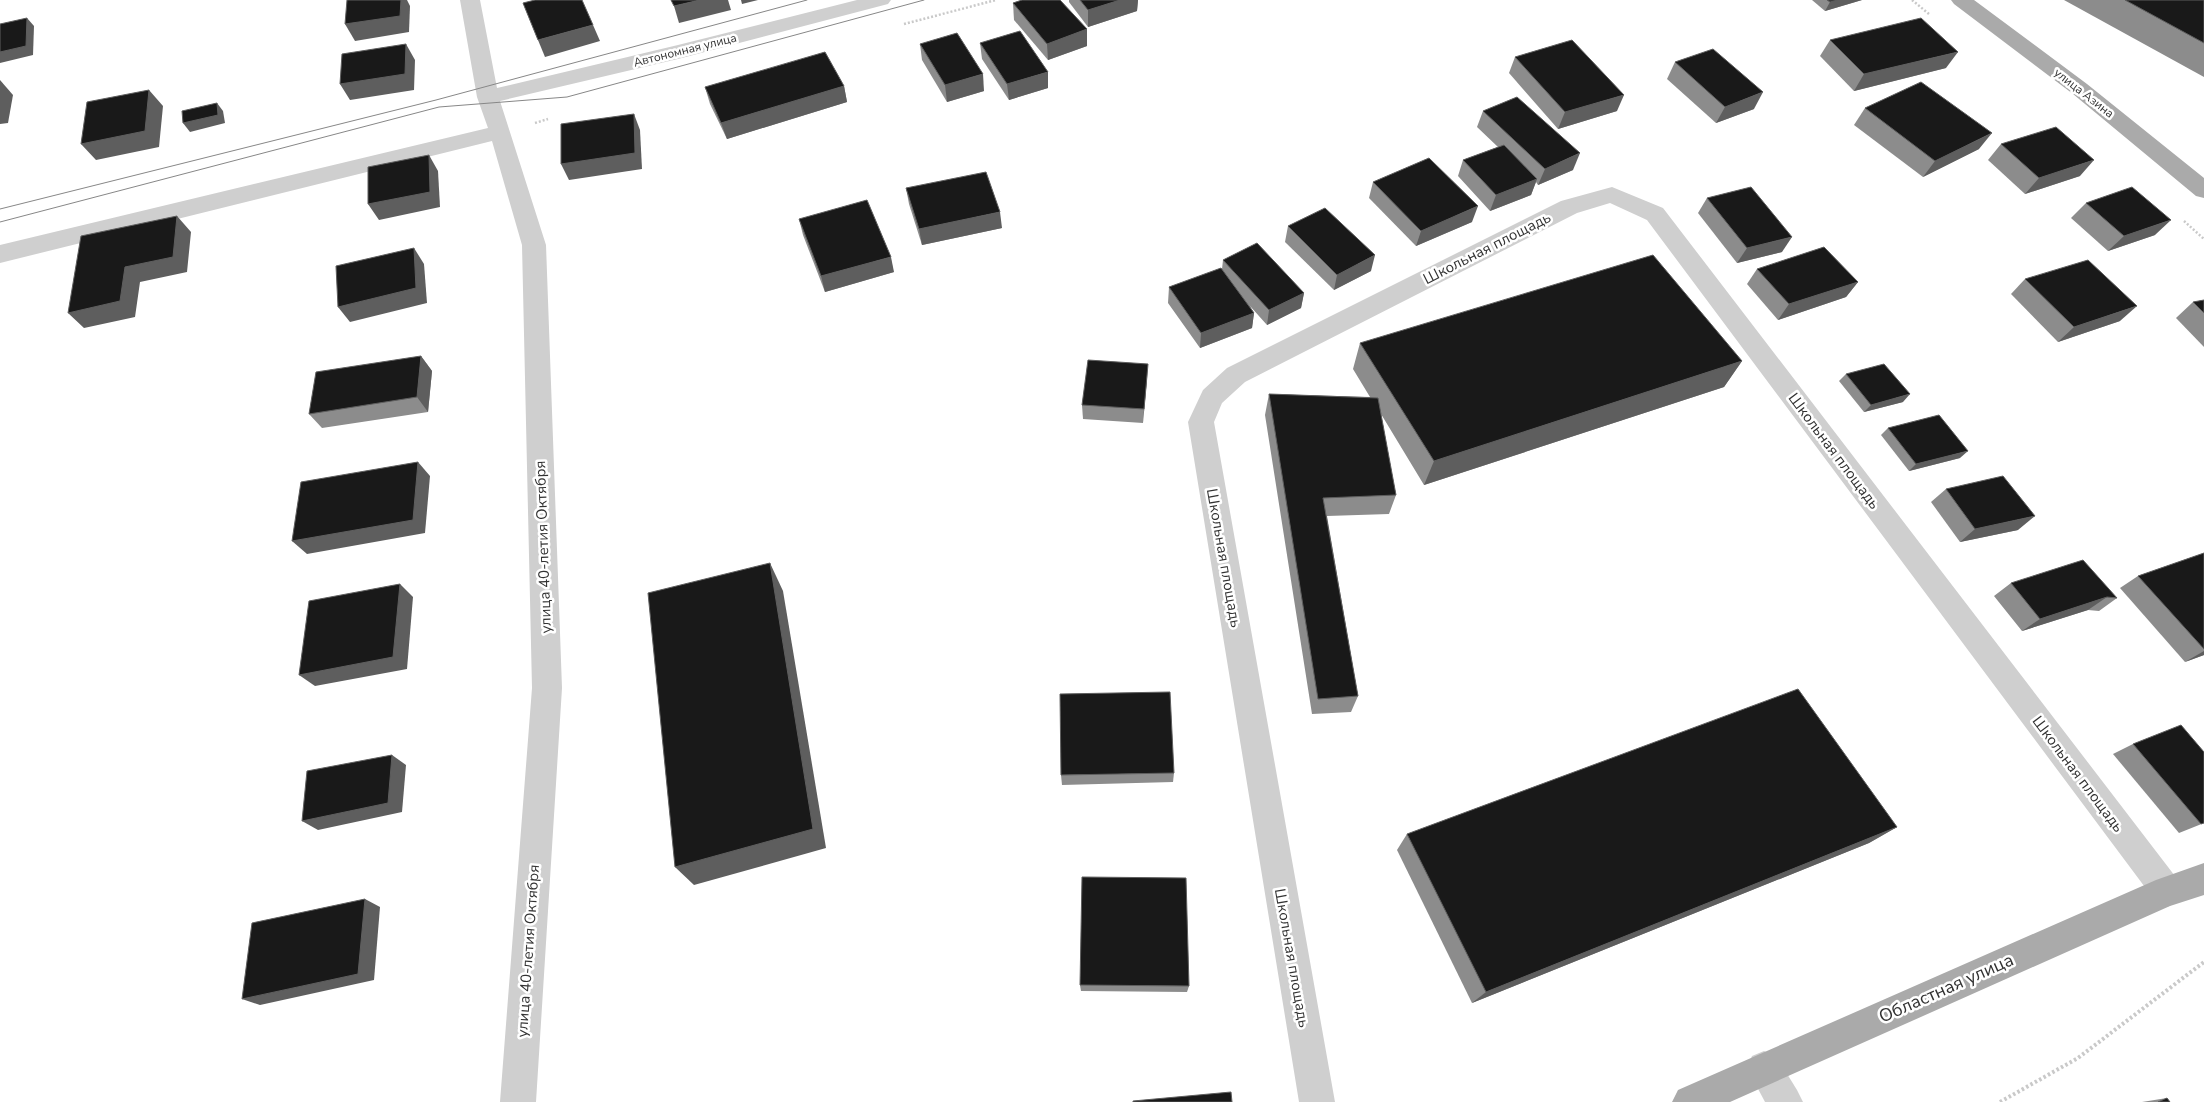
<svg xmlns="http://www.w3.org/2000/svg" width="2204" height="1102" font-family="'Nunito Sans',sans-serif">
  <rect width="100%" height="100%" fill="#fff"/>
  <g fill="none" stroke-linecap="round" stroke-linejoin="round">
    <!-- path-far1 -->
    <g stroke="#c9c9c9" stroke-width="2.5" stroke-dasharray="2 2" stroke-linecap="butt">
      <polyline points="1912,0 1929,14"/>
      <polyline points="904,24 996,0"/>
      <polyline points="535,123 548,119"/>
      <polyline points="2184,221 2204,239"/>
    </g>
    <!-- path -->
    <polyline stroke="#c9c9c9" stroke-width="4" stroke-dasharray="2.5 2.5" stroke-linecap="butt" points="2000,1102 2078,1058 2204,962"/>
    <!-- minor -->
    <g fill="#cfcfcf" fill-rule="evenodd">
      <polygon points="460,0 480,0 497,88 678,45 857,0 891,0 888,4 678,59 500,101 546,245 562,688 536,1102 500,1102 532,688 522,245 492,141 0,263 0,245 488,128 477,97"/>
      <polygon points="1612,187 1663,208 2178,880 2183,891 2178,902 2167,907 2156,902 1647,220 1610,203 1577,213 1245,382 1222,403 1214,422 1335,1102 1299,1102 1188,422 1203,390 1227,368 1561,201"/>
      <polygon points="1764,1051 1776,1056 1797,1090 1803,1102 1765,1102 1747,1068 1752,1056"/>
    </g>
    <!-- major -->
    <g fill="#aaa" fill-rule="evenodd">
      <polygon points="1951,0 1974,0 2087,84 2204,178 2204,198 2196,196 2073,94 1954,4"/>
      <polygon points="2204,863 2204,895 2170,906 1730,1102 1672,1102 1678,1090 2156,880"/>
    </g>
    <!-- tram -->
    <g stroke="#878787" stroke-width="1">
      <polyline points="0,209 436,100 807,0"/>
      <polyline points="0,222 439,107 567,97 924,0"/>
    </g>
  </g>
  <!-- wall -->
  <g fill="#8c8c8c">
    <polygon points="1069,0 1138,0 1137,11 1088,27 1069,2"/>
    <polygon points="1812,0 1862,0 1825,11"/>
    <polygon points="2064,0 2204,0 2204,77"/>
    <polygon points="1013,3 1087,29 1087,46 1048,60 1014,20"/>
    <polygon points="1830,40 1946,68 1854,91 1820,56"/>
    <polygon points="980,43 1048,88 1009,100 982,59"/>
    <polygon points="920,44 984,91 947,102 922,60"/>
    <polygon points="1515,57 1617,111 1558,129 1509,73"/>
    <polygon points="1675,62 1754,109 1716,123 1667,79"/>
    <polygon points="844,86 847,102 727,139 710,104 705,87"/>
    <polygon points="1865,108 1979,149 1923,177 1854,125"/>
    <polygon points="1483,111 1573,170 1538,185 1536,182 1531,195 1490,211 1458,176 1463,160 1498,147 1477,127"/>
    <polygon points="2001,144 2080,176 2025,194 1988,160"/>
    <polygon points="1373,182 1472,222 1416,246 1369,198"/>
    <polygon points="906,188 1002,228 922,245 909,204"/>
    <polygon points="1707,198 1782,252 1737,263 1698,213"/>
    <polygon points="2086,203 2155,235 2108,251 2071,218"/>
    <polygon points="799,219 894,272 825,292 803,235"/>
    <polygon points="1288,226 1371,271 1334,290 1285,242"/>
    <polygon points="1223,260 1304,293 1301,308 1267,325 1250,306 1254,313 1252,328 1200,348 1168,303 1169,287 1222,269"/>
    <polygon points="1757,269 1858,282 1846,297 1778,320 1747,284"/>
    <polygon points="2025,279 2120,321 2058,342 2011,294"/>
    <polygon points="2204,300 2204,347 2176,318 2193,302"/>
    <polygon points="1360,343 1742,361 1724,387 1424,485 1381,414 1396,495 1389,514 1327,516 1358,696 1351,712 1312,714 1265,415 1269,394 1370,397 1353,369"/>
    <polygon points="421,356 432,371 428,412 322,428 309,414"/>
    <polygon points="1846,374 1903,402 1864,412 1839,381"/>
    <polygon points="1147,379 1143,423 1083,419 1082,405"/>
    <polygon points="1888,428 1960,458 1909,471 1881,435"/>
    <polygon points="1946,489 2018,530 1960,542 1931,502"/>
    <polygon points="2204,553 2204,655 2185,662 2120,588 2138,576"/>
    <polygon points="2011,583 2117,598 2099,611 2088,610 2022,631 1994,596"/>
    <polygon points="2133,744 2204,823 2179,833 2113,754"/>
    <polygon points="1174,773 1173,782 1062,785 1061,775"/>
    <polygon points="1897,827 1869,843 1472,1003 1397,850 1407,834"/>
    <polygon points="1080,985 1189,986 1187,992 1081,991"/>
    <polygon points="2167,1098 2170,1102 2142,1102"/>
  </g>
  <!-- shaded-wall -->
  <g fill="#5e5e5e">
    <polygon points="401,0 407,0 410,6 409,32 355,41 345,24"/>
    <polygon points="700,0 728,0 731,10 679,23 674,6"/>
    <polygon points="741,0 758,0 742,4"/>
    <polygon points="1120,0 1138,0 1137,11 1088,27 1088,10"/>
    <polygon points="1838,0 1862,0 1825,11 1830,2"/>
    <polygon points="27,18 34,26 33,55 0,63 0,52"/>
    <polygon points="593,25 600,41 545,57 538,40"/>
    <polygon points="1087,29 1087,46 1048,60 1047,44"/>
    <polygon points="406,44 415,60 414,90 350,100 340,84"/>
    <polygon points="1958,52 1946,68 1854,91 1864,74"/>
    <polygon points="1048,72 1048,88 1009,100 1007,84"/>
    <polygon points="983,74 984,91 947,102 945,85"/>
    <polygon points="0,80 13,95 8,123 0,124"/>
    <polygon points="844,86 847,102 727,139 721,123"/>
    <polygon points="149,90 163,106 159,147 96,160 81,144"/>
    <polygon points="1763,92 1754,109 1716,123 1725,107"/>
    <polygon points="1624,95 1617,111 1558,129 1565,112"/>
    <polygon points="217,103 223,111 225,123 190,132 183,123"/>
    <polygon points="634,114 640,130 642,169 569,180 561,164"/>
    <polygon points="1992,133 1979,149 1923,177 1935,161"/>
    <polygon points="1580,153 1573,170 1538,185 1545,169"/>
    <polygon points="429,155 438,171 440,207 379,220 368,204"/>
    <polygon points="2094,160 2080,176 2025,194 2039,178"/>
    <polygon points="1537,179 1531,195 1490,211 1496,195"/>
    <polygon points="1478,206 1472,222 1416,246 1421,231"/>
    <polygon points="1000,212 1002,228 922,245 919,229"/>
    <polygon points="177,216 191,232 187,272 140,282 135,317 84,328 68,313 125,267"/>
    <polygon points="2171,220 2155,235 2108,251 2124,236"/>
    <polygon points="1792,237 1782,252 1737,263 1747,248"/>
    <polygon points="414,248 424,264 427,303 350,322 338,307"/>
    <polygon points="1375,255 1371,271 1334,290 1337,275"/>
    <polygon points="891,257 894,272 825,292 821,276"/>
    <polygon points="1858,282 1846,297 1778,320 1789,304"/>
    <polygon points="1304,293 1301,308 1267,325 1269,310"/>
    <polygon points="2137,306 2120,321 2058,342 2074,327"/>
    <polygon points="1254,313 1252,328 1200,348 1201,333"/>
    <polygon points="421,356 432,371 428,412 417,397"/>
    <polygon points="1742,361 1724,387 1424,485 1434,461"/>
    <polygon points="1148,364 1147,379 1143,423 1144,409"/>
    <polygon points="1910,394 1903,402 1864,412 1871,405"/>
    <polygon points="1968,451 1960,458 1909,471 1916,464"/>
    <polygon points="418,462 430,476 425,533 307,554 292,541"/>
    <polygon points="2035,516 2018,530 1960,542 1975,529"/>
    <polygon points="770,563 783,591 826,848 694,885 675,867"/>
    <polygon points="400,584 413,597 407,669 315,686 299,675"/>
    <polygon points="2107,597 2088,610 2022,631 2040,619"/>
    <polygon points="2204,651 2204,655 2185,662"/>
    <polygon points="392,755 406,765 402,812 318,830 302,821"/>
    <polygon points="1897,827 1869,843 1472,1003 1486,992"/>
    <polygon points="365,899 380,907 374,980 260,1005 242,999"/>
  </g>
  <!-- building -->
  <g fill="#191919" stroke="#5e5e5e">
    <polygon points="347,0 401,0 400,16 345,24"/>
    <polygon points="535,0 582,0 593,25 538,40 523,3"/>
    <polygon points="671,0 700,0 674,6"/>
    <polygon points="1022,0 1060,0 1087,29 1047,44 1013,3"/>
    <polygon points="1080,0 1120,0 1088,10"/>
    <polygon points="1827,0 1838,0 1830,2"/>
    <polygon points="2125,0 2204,0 2204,43"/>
    <polygon points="27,18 26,46 0,52 0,24"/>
    <polygon points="1921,18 1958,52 1864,74 1830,40"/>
    <polygon points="1020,31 1048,72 1007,84 980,43"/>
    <polygon points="957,33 983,74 945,85 920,44"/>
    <polygon points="1572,40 1624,95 1565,112 1515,57"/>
    <polygon points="406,44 405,74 340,84 342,54"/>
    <polygon points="1713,49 1763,92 1725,107 1675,62"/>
    <polygon points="825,52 844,86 721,123 705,87"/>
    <polygon points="1921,82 1992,133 1935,161 1865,108"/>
    <polygon points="149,90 145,131 81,144 87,102"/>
    <polygon points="1517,97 1580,153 1545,169 1483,111"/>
    <polygon points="217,103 218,115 183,123 182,111"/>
    <polygon points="634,114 635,153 561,164 561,124"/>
    <polygon points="2056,127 2094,160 2039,178 2001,144"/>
    <polygon points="1504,145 1537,179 1496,195 1463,160"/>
    <polygon points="429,155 430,192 368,204 368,167"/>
    <polygon points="1429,158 1478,206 1421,231 1373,182"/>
    <polygon points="986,172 1000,212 919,229 906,188"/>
    <polygon points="1751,187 1792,237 1747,248 1707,198"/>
    <polygon points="2132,187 2171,220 2124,236 2086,203"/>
    <polygon points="867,200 891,257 821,276 799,219"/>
    <polygon points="1325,208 1375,255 1337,275 1288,226"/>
    <polygon points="177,216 173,257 125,267 120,301 68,313 81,236"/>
    <polygon points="1257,243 1304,293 1269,310 1223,260"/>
    <polygon points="1824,247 1858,282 1789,304 1757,269"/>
    <polygon points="414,248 416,288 338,307 336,266"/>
    <polygon points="1653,255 1742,361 1434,461 1360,343"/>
    <polygon points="2088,260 2137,306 2074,327 2025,279"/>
    <polygon points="1221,268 1254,313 1201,333 1169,287"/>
    <polygon points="2204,300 2204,313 2193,302"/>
    <polygon points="421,356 417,397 309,414 316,372"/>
    <polygon points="1088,360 1148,364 1144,409 1082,405"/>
    <polygon points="1884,364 1910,394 1871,405 1846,374"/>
    <polygon points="1269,394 1378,398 1396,495 1323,498 1358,696 1318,699"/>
    <polygon points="1939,415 1968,451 1916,464 1888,428"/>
    <polygon points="418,462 413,520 292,541 301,482"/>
    <polygon points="2003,476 2035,516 1975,529 1946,489"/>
    <polygon points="2204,553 2204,649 2138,576"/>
    <polygon points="2083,560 2117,598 2107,597 2040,619 2011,583"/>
    <polygon points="770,563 813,829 675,867 648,593"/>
    <polygon points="400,584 393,657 299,675 309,601"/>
    <polygon points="1798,689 1897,827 1486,992 1407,834"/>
    <polygon points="1170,692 1174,773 1061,775 1060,694"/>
    <polygon points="2181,725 2204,752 2204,823 2201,824 2133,744"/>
    <polygon points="392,755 388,803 302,821 307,771"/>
    <polygon points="1082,877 1186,878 1189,986 1080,985"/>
    <polygon points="365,899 358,974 242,999 252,923"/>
    <polygon points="1231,1092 1232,1102 1133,1102 1133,1101"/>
    <polygon points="2167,1098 2170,1102 2158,1102"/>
  </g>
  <g text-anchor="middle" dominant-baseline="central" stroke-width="5" stroke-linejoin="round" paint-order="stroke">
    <!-- far-street labels -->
    <g font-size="12" fill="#323232" stroke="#fff">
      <text transform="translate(685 50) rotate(-14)">Автономная улица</text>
      <text transform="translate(2084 93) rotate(38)">улица Азина</text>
    </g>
    <!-- street labels -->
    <g font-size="15" fill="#323232" stroke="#fff">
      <text transform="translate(1487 248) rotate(-27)">Школьная площадь</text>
      <text transform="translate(1834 451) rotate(53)">Школьная площадь</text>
      <text transform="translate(543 547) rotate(-92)">улица 40-летия Октября</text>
      <text transform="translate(1224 558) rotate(80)">Школьная площадь</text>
      <text transform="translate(2078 774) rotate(53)">Школьная площадь</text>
      <text transform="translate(528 951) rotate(-86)">улица 40-летия Октября</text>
      <text transform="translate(1292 958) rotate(80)">Школьная площадь</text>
    </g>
    <!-- near-street labels -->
    <g font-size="18" fill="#323232" stroke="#fff">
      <text transform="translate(1946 988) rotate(-24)">Областная улица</text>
    </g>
  </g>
</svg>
